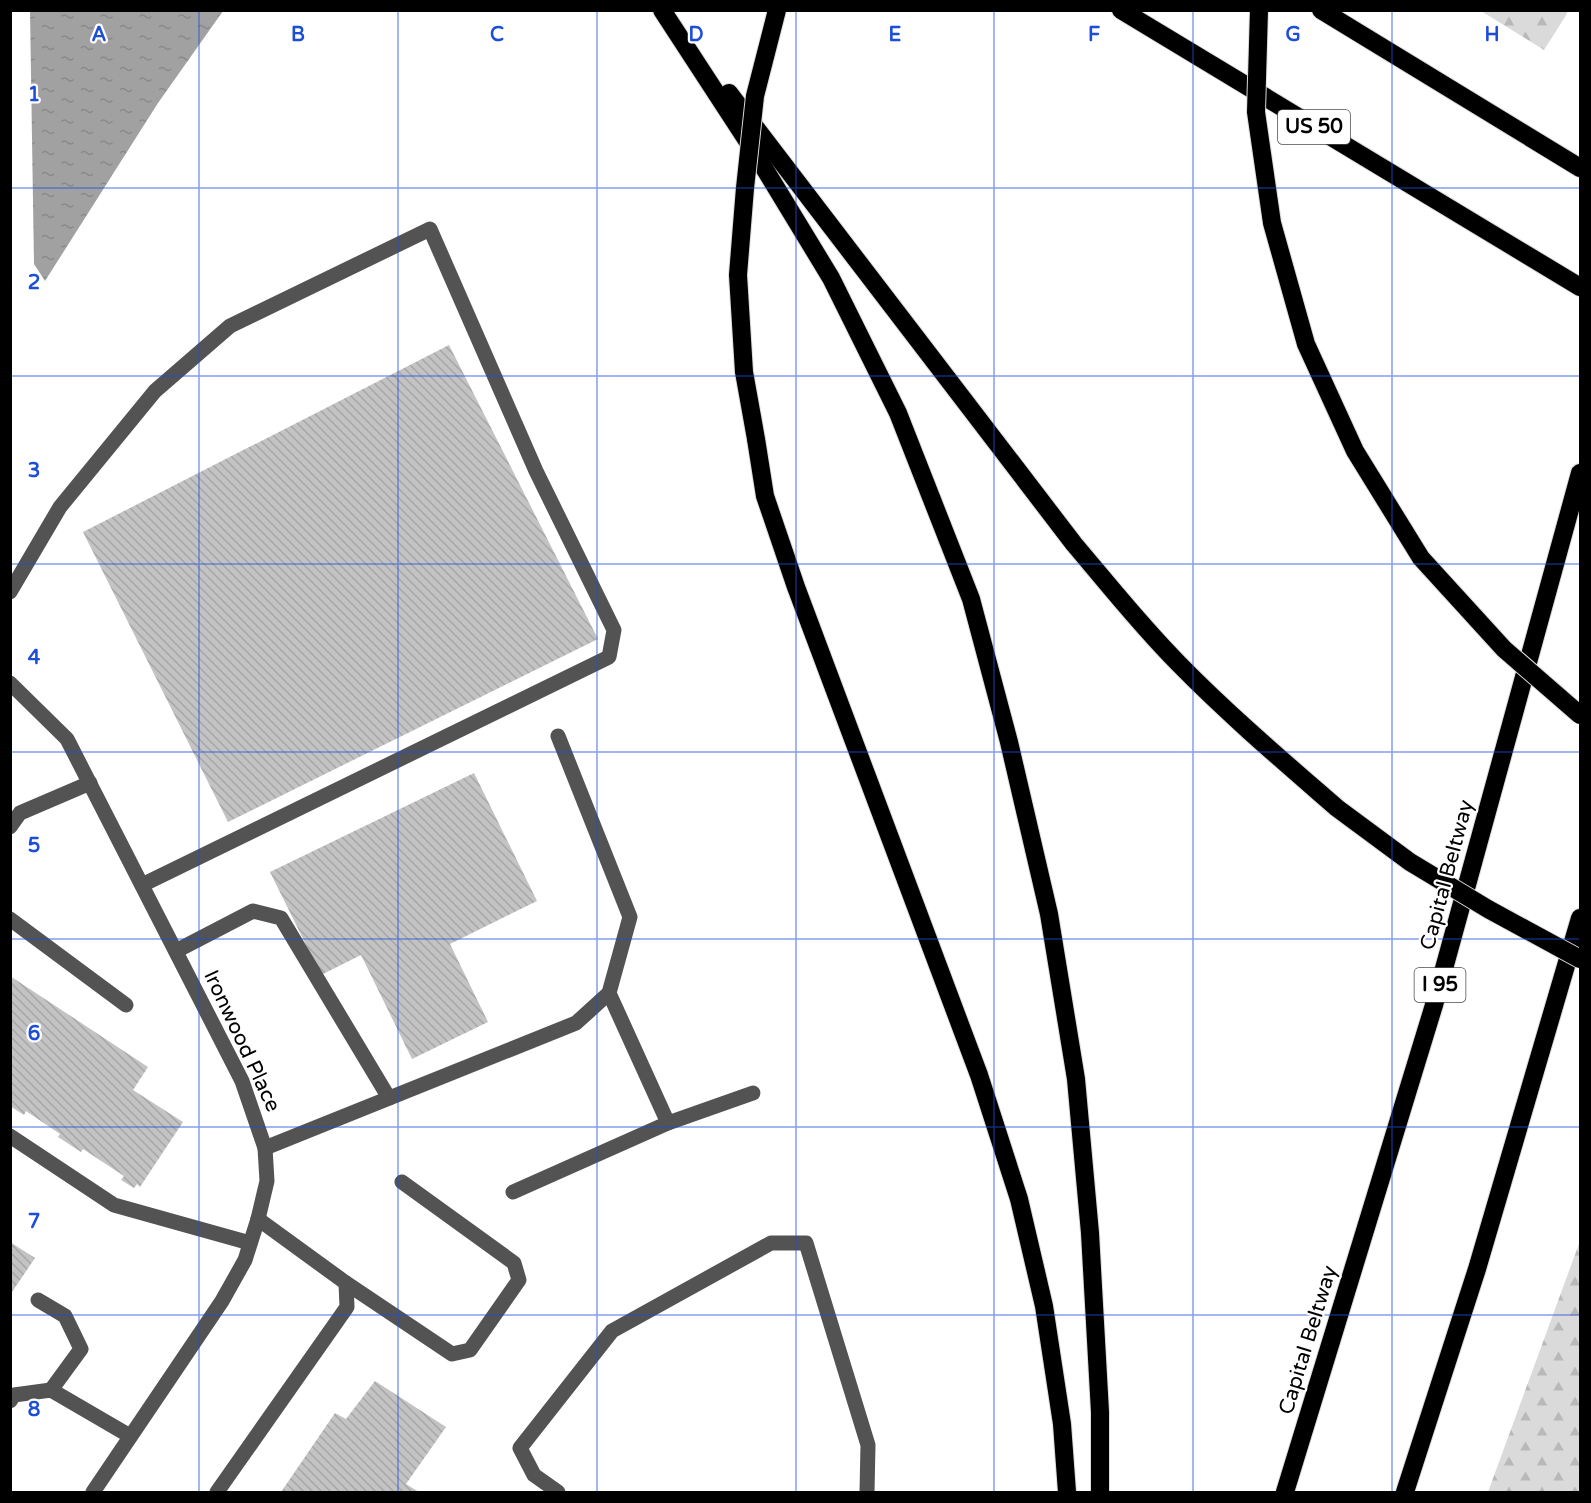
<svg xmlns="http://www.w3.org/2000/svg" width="1591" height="1503" font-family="'Varela Round',sans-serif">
  <defs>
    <pattern id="forest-firs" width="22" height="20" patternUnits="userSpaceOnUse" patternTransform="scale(1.5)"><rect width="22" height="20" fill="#dadada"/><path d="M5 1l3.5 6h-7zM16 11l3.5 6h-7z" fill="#b9b9b9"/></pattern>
    <pattern id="water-ripples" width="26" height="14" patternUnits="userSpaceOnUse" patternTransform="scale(1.5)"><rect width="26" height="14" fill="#a1a1a1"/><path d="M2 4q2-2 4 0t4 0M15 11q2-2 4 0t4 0" fill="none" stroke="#898989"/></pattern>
    <pattern id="building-back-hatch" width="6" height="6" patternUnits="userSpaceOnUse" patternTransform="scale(1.5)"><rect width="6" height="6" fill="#c3c3c3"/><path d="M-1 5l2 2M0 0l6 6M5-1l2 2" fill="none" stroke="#a6a6a6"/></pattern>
  </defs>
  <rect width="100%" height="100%" fill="#fff"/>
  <!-- forest -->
  <g fill="url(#forest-firs)">
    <polygon points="1481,11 1568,10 1568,11 1565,17 1544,50"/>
    <polygon points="1580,1241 1580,1492 1488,1492"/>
  </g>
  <!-- water -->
  <polygon fill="url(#water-ripples)" points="30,11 223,11 158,103 45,281 34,264"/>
  <!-- building -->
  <g fill="url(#building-back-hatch)">
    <polygon points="449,345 598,639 228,822 83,532"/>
    <polygon points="474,773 537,901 450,944 488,1022 412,1059 361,955 321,975 270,872"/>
    <polygon points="10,976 148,1067 133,1090 183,1122 140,1187 137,1184 134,1188 121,1180 124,1176 83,1149 81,1152 58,1137 60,1134 26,1111 24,1115 10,1106"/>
    <polygon points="10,1242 35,1258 10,1295"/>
    <polygon points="375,1381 446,1427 406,1484 419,1492 281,1492 335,1413 346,1419"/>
  </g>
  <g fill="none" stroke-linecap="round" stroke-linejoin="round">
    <!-- highway casing -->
    <g stroke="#dbdbdb" stroke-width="20">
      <g id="highway">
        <polyline points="662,10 752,148 831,278 898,413 971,599 1009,742 1049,914 1076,1079 1090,1233 1100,1412 1100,1492"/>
        <polyline points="1121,10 1580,287"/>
        <polyline points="1321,10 1580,168"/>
        <path d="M729 93 1074 544C1108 584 1141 626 1179 664 1229 715 1283 761 1337 808"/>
        <polyline points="756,439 765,496 796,587 979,1075 1019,1199 1044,1306 1062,1424 1067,1492"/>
        <polyline points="1285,1492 1434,1005 1580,473"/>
        <polyline points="1405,1492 1477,1269 1580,918"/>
      </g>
    </g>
    <!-- minor -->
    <g stroke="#535353" stroke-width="15">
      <polyline points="10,592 60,507 155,391 230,326 430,229 536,471 614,630 609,657 142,885"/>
      <polyline points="10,683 67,739 242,1081 265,1148 267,1181 258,1219 245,1260 222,1301 93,1492"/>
      <polyline points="10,827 20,813 90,783"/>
      <polyline points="10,919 126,1005"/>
      <polyline points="176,951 253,911 281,918 389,1098"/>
      <polyline points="668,1123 753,1093"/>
      <polyline points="10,1136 114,1205 250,1243"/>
      <polyline points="265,1148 576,1023 609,993 630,917 558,736"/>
      <polyline points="513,1192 668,1123 609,993"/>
      <polyline points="346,1283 452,1354 470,1350 519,1280 514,1263 402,1182"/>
      <polyline points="38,1300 65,1316 81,1349 51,1390"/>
      <polyline points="10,1401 14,1395 51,1390 130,1436"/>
      <polyline points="217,1492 347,1307 346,1283 258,1219"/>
      <polyline points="558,1492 534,1475 520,1448 612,1331 771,1243 806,1243 868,1445 867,1492"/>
    </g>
    <!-- highway -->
    <use href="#highway" stroke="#000" stroke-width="18"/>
    <!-- highway-bridge casing -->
    <g stroke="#dbdbdb" stroke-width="20" stroke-linecap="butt">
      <g id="highway-bridge">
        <polyline points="1259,10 1256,112 1272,223 1306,344 1355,451 1421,558 1504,649 1580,715"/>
        <polyline points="756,439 744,372 738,275 745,188 755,96 777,10"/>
        <polyline points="1337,808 1410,862 1488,909 1580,959"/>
      </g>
    </g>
    <!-- highway-bridge -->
    <use href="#highway-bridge" stroke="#000" stroke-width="18"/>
  </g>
  <!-- grid -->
  <path fill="none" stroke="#1d4ed8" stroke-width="1.5" stroke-opacity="0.55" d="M199 10V1492M398 10V1492M597 10V1492M796 10V1492M994 10V1492M1193 10V1492M1392 10V1492M10 188H1580M10 376H1580M10 564H1580M10 752H1580M10 939H1580M10 1127H1580M10 1315H1580"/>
  <g text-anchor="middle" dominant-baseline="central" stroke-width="4.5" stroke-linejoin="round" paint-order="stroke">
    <!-- shield labels -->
    <g fill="#fff" stroke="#4c4c4c" stroke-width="1.5">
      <rect x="1278" y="110" width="72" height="34" rx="4.5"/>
      <rect x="1414.5" y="968" width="51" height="34" rx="4.5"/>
    </g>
    <g font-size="20" font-weight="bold" fill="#000">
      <text x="1314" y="127">US 50</text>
      <text x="1440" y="985">I 95</text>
    </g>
    <!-- street labels -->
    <g font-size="21" fill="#000" stroke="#fff">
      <text transform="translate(1447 875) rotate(-75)">Capital Beltway</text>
      <text transform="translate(242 1041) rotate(65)">Ironwood Place</text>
      <text transform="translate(1308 1340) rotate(-73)">Capital Beltway</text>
    </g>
  </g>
  <g font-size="20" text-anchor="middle" font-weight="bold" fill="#1d4ed8" stroke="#fff" stroke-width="4.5" stroke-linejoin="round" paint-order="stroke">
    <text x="99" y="41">A</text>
    <text x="298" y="41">B</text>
    <text x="497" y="41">C</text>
    <text x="696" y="41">D</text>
    <text x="895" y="41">E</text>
    <text x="1094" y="41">F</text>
    <text x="1293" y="41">G</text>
    <text x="1492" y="41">H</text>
    <text x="34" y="101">1</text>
    <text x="34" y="289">2</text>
    <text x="34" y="477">3</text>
    <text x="34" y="664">4</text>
    <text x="34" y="852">5</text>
    <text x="34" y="1040">6</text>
    <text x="34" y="1228">7</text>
    <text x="34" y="1416">8</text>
  </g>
  <!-- border -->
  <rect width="1591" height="1503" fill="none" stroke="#000000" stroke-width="24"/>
</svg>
